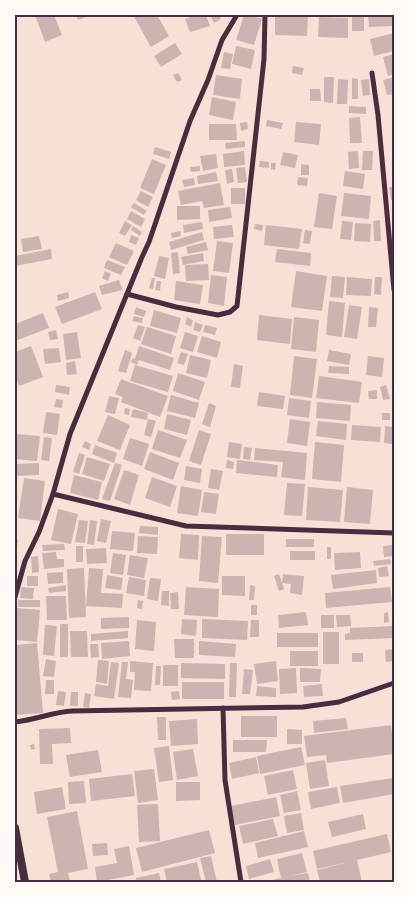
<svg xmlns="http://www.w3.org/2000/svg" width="409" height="897" font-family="'IBM Plex Sans',sans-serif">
  <rect width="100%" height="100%" fill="#f7e1d7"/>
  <!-- building -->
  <g fill="#ccb4b1">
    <polygon points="35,15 54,15 62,35 45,42"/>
    <polygon points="76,15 92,15 78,20"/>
    <polygon points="133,15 157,15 169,36 151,47"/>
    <polygon points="197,15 206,15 210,26 190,32 185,19"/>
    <polygon points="210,15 219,15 221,19 214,23"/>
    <polygon points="244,15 250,15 262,19 254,45 236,40"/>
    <polygon points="275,15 308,15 307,36 275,35"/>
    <rect x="352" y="15" width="12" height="16"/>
    <polygon points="368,15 394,15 394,26 369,27"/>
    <polygon points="319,17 348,18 348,38 318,37"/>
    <polygon points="394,33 394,51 374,56 370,39"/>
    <polygon points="175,43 182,54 161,67 154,56"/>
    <polygon points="236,46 255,50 251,69 232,64"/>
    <polygon points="224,52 233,54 230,69 221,68"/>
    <polygon points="394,54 394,74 388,76 383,57"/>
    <polygon points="293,66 304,68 302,75 292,73"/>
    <polygon points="178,73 182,80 177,82 173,75"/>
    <polygon points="216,75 242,79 240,99 213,95"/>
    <polygon points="324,77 334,77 333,103 324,102"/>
    <polygon points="394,77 394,94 387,95 383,80"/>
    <polygon points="352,78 358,79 358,99 352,99"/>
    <polygon points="338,79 348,80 347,104 337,104"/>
    <polygon points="369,79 370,95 363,96 361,80"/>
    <polygon points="310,89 320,89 321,101 310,101"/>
    <polygon points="212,97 236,102 233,120 209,115"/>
    <polygon points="349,106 366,107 366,114 349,113"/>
    <polygon points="360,117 362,143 350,143 349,118"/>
    <polygon points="267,120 283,123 281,129 266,126"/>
    <polygon points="247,122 248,129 241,131 240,123"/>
    <polygon points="296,122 321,124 319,145 294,142"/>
    <polygon points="209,124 236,124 237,140 209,140"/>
    <polygon points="245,141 245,147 226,149 225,143"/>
    <polygon points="155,147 171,152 169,159 153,154"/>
    <polygon points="244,151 245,165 224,167 223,154"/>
    <polygon points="358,151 359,168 349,169 348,152"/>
    <polygon points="363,151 373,151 372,170 362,170"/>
    <polygon points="283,152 298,155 295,168 280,165"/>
    <polygon points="216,154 218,168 203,171 200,156"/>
    <polygon points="152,159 166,165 154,194 140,188"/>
    <polygon points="260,161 269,162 269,168 259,167"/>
    <polygon points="271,163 276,163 275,170 271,169"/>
    <polygon points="301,164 309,165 309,175 301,175"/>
    <polygon points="200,166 200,171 191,172 190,167"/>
    <polygon points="245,167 247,182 238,183 236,168"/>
    <polygon points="232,169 234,182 227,184 225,170"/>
    <polygon points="345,171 365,174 363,189 343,186"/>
    <polygon points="216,172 218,181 198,184 197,176"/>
    <polygon points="298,177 308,178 307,186 297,185"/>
    <polygon points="194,178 195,185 184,187 182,180"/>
    <polygon points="220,183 224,205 204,208 202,201 181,205 178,191"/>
    <polygon points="389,187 394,187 394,200 391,200"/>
    <rect x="231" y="188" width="14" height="16"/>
    <polygon points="141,191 153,197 148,207 136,200"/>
    <polygon points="319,193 337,196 332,229 314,227"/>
    <polygon points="344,193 371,196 369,219 341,216"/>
    <polygon points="134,203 147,211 144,215 131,207"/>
    <polygon points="177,206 200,206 200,219 177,220"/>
    <polygon points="230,207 232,218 209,222 208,210"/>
    <polygon points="131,211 145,219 141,227 127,219"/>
    <polygon points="380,220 381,241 374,241 373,221"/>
    <polygon points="125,221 132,225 125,236 119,233"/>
    <polygon points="342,221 353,222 351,240 340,239"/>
    <polygon points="202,222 203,229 184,233 183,225"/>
    <polygon points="355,223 371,224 370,242 354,241"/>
    <polygon points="255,224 263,225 262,231 254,229"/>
    <polygon points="232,225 234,237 214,239 213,227"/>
    <polygon points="266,225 302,229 299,249 264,245"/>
    <polygon points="133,226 142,232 140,236 131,230"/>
    <polygon points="305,230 312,231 310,244 303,243"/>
    <polygon points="180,231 181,236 172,238 171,233"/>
    <polygon points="202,232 204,240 171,250 169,242"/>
    <polygon points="131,235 139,238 136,245 129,242"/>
    <polygon points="39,236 42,249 23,252 21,239"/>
    <polygon points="217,241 233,243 229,273 213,271"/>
    <polygon points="206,242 208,250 188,254 186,247"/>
    <polygon points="116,243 134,251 127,265 109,257"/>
    <polygon points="51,249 52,259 15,266 15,256"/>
    <polygon points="277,249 311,253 310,266 275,262"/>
    <polygon points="178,252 180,273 173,274 171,253"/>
    <polygon points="203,253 204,261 183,265 181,257"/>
    <polygon points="159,256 169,258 165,279 154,276"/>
    <polygon points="107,260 125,267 121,275 104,268"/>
    <polygon points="208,264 209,280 186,281 185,265"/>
    <polygon points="105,271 111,274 108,281 102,278"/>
    <polygon points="296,271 327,276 322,311 291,307"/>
    <polygon points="211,275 227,277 224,306 208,303"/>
    <polygon points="332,276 345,277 343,298 330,297"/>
    <polygon points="347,277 372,279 371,296 346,295"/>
    <polygon points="375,277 382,277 381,295 374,294"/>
    <polygon points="152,278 155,278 153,289 149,288"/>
    <polygon points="119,280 123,290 102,295 99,286"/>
    <polygon points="157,281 161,281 160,291 155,290"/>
    <polygon points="176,281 203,285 200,304 174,300"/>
    <polygon points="68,292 69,298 58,301 57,295"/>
    <polygon points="95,292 102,309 62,324 55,307"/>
    <polygon points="329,301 345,303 342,337 326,335"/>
    <polygon points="349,305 362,307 357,339 344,337"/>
    <polygon points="136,307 146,311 144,317 134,314"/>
    <polygon points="369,307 378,308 376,327 368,327"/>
    <polygon points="154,310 181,318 177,333 150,326"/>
    <polygon points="43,313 49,328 15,341 15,324"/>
    <polygon points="259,315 292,319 290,344 257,340"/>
    <polygon points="134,316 143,318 142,323 132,321"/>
    <polygon points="187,317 193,320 191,327 185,324"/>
    <polygon points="294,317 319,320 316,352 291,349"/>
    <polygon points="195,322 203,325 200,332 193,330"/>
    <polygon points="138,325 145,327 140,341 133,338"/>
    <polygon points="205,325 217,328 215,335 203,332"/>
    <polygon points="147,327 176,336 171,354 141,344"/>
    <polygon points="56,330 58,339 50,340 48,332"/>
    <polygon points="77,332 81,358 66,360 63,334"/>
    <polygon points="185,332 198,336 193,352 180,348"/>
    <polygon points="202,336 221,342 217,358 197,352"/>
    <polygon points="31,346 43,377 19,386 15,375 15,352"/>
    <polygon points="139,346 174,358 170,370 139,360 137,365 131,362 133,358 135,359"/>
    <polygon points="59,348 61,362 45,364 43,349"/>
    <polygon points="125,350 132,353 126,373 118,371"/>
    <polygon points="329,350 351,354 349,365 327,361"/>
    <polygon points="181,352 188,354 184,365 177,363"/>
    <polygon points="190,355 211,360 207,378 186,373"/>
    <polygon points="294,356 317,359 312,398 290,395"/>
    <polygon points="368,356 384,358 382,377 366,375"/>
    <polygon points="75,361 77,374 67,375 66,363"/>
    <polygon points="234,364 243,366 240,388 231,387"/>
    <polygon points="135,365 173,376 168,392 130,381"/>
    <polygon points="329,366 349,367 349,374 328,373"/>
    <polygon points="178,373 205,382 199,400 173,391"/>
    <polygon points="319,376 362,382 359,403 316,398"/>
    <polygon points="121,379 168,396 160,417 121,402 123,397 115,394"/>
    <polygon points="56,385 70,387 69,395 55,392"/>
    <polygon points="386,385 390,399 383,400 380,387"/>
    <polygon points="377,390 377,399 369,399 368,391"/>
    <polygon points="259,392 285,396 283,409 257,406"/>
    <polygon points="171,395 199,403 195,418 167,411"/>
    <polygon points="109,396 119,398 115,414 105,412"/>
    <polygon points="289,398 311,401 309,418 287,415"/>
    <polygon points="56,399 63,400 62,408 54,407"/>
    <polygon points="317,402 351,405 350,421 316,418"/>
    <polygon points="209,403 216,406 210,427 202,424"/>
    <polygon points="125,408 130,409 129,415 124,414"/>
    <polygon points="133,409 148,413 147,420 131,417"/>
    <polygon points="46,412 60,414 57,435 43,433"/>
    <rect x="382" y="413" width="8" height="7"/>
    <polygon points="167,414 191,420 187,435 164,429"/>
    <polygon points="108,415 130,425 120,450 97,441"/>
    <polygon points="148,419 156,421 151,437 144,435"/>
    <polygon points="290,419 310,422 307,446 287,443"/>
    <polygon points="318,421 347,424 346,440 316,436"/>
    <polygon points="352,425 381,427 380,442 351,440"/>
    <polygon points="385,426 393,427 392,444 384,443"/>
    <polygon points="158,430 187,440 180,458 152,449"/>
    <polygon points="199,430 211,434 201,465 189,461"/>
    <polygon points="15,434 40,436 37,461 15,459"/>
    <polygon points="44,437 52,438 49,461 41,460"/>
    <polygon points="130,438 149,444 142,466 123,459"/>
    <polygon points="85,441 91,444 89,450 82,447"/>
    <polygon points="229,442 242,444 240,459 227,457"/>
    <polygon points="315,442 344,445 341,482 312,479"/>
    <polygon points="95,445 117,453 114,463 92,454"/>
    <polygon points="244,447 252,448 250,460 243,459"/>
    <polygon points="255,448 307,453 305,480 281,477 283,462 254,460"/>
    <polygon points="150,452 179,463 173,480 144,469"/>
    <polygon points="79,453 85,455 79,474 73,472"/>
    <polygon points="87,457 110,464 104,481 82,474"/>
    <polygon points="227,460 234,462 233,469 226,468"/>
    <polygon points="237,460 278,465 277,477 236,473"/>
    <polygon points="39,463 39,475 15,476 15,464"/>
    <polygon points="115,463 122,465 110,501 102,499"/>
    <polygon points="186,466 202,469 200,483 184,480"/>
    <polygon points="211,469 223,471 219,490 208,488"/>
    <polygon points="124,470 139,475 130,505 114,499"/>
    <polygon points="74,475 102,482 98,500 70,493"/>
    <polygon points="152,477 177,486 170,507 145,498"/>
    <polygon points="24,478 45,481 40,521 18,518"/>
    <rect x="15" y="479" width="2" height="13"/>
    <polygon points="287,483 305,484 302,516 284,515"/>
    <polygon points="181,486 202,490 198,516 177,513"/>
    <polygon points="308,487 343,490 340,522 306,520"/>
    <polygon points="347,487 373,490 370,524 344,522"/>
    <polygon points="204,492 219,494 216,514 201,512"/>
    <polygon points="58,509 78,514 71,544 51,540"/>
    <polygon points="101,519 111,521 106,543 97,541"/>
    <polygon points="79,520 88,521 85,543 75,542"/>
    <polygon points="90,520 97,521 94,545 87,544"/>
    <polygon points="140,526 158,527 158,535 139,533"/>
    <polygon points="112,531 135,533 133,551 110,549"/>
    <polygon points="181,534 199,535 198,560 179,558"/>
    <rect x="226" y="534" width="38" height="21"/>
    <polygon points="138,536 158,537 157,554 137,553"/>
    <polygon points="202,536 222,537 218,583 199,581"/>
    <polygon points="15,539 18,540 16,554 15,554"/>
    <rect x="286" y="539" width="28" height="8"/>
    <polygon points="64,544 65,550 43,551 42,545"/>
    <polygon points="394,545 394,556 384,557 383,546"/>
    <rect x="76" y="546" width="7" height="16"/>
    <rect x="327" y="547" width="4" height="12"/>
    <polygon points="106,548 107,563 87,564 86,549"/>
    <rect x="290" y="551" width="25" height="9"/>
    <polygon points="56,552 57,559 64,559 64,567 44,569 42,553"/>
    <polygon points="360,552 361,568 335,570 334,553"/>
    <polygon points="113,553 126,555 123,575 110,573"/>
    <polygon points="130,555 148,558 144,578 127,575"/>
    <polygon points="38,556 39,572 32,573 31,557"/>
    <polygon points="390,559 391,564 374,566 373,561"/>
    <polygon points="387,566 389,576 379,577 378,568"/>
    <polygon points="84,568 86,617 69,618 67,569"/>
    <polygon points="89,568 103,569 101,593 123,594 122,608 86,606"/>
    <polygon points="376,570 377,583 333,589 331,575"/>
    <polygon points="63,572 63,583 48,584 47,573"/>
    <polygon points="279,574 284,589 279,591 274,576"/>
    <polygon points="283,574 304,576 302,595 290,593 291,584 282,583"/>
    <polygon points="107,575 123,578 121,590 105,588"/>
    <rect x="27" y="576" width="11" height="10"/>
    <polygon points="222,576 245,576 245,596 222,595"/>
    <polygon points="129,577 146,580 144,596 126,593"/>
    <polygon points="150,578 161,579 158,601 147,599"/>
    <polygon points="66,585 66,591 49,593 48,588"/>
    <polygon points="250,585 255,586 254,600 249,600"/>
    <polygon points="21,587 34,588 33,599 20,598"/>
    <polygon points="186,587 219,589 218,617 184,615"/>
    <polygon points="390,587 392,602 326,608 325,593"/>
    <polygon points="162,591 169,591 169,606 161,605"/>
    <polygon points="178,592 179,609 171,609 170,593"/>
    <polygon points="46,596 66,596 67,620 47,620"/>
    <rect x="18" y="600" width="22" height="7"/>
    <polygon points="138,600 143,601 142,609 137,608"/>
    <rect x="251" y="605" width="6" height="10"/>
    <polygon points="16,608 40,610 37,642 15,640"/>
    <polygon points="306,612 308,625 279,628 278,615"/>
    <polygon points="388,612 389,622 384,623 384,613"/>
    <rect x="321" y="615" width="13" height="13"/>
    <polygon points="336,615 350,615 351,626 337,627"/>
    <polygon points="129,617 129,628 101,629 101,618"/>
    <polygon points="182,619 197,620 196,636 181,634"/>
    <polygon points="202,619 248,621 247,640 202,638"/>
    <polygon points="137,620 156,622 154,651 135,649"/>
    <polygon points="251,620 259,620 259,637 250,637"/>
    <rect x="60" y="624" width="8" height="33"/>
    <polygon points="45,625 57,626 54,656 43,655"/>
    <polygon points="394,626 394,638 345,640 345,634 350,633 350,628"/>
    <polygon points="70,631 87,631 88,657 71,657"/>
    <polygon points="128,631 128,638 91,641 91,634"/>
    <rect x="323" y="632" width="16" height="32"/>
    <rect x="277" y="633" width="41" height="14"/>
    <polygon points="174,639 194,639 194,658 175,658"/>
    <polygon points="129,641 130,656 102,659 101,643"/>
    <polygon points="199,641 236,644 235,657 199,655"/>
    <polygon points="37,643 43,713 15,715 15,645"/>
    <polygon points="90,644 98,644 99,657 91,658"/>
    <polygon points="394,649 394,661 386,662 385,650"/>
    <rect x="290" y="651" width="28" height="15"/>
    <rect x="352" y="653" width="11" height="9"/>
    <polygon points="46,659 56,661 54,677 43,676"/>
    <polygon points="98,660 109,661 107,684 96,682"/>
    <polygon points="130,661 153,663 151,691 134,690 135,672 130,672"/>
    <polygon points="276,661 278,681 257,684 254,664"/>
    <polygon points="111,662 119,663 114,699 94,696 96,684 108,686"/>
    <polygon points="122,662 128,662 126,679 133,680 131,698 118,697"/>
    <polygon points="181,663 225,664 225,679 181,678"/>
    <polygon points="230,663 237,663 236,697 229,697"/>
    <rect x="163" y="665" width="15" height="21"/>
    <polygon points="156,666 161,666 160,685 155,685"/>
    <polygon points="296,668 297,693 280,694 279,669"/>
    <polygon points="300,668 321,669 320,682 300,682"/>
    <polygon points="244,669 253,670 250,694 242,694"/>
    <polygon points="46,680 54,680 54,694 45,694"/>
    <rect x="182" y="682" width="42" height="17"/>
    <polygon points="322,684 323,696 304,697 303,686"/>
    <polygon points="257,686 276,688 276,697 256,696"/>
    <polygon points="58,691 66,692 64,706 56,705"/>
    <polygon points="179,691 180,699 172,700 171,692"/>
    <polygon points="71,692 78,692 78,706 70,706"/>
    <polygon points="85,693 91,694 89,708 83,707"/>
    <rect x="241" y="716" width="36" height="21"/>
    <polygon points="157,717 166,717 166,740 158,740"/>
    <polygon points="346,718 348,729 314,733 313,721"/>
    <polygon points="197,719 198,744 171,746 169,721"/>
    <polygon points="391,725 394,754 327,763 326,755 307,757 304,736"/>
    <polygon points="70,728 71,743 52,744 53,764 40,764 39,729"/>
    <polygon points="287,729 302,730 302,744 287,744"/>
    <polygon points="233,740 267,740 266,752 233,752"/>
    <polygon points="34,744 35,749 31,750 30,745"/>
    <polygon points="169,746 173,780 159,782 154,748"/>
    <polygon points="301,747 305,765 260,774 257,756"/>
    <polygon points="193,749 198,776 177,780 173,752"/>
    <polygon points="98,750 102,772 70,777 66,755"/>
    <polygon points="256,757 259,773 232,779 229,763"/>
    <polygon points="325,760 329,786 310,789 306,763"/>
    <polygon points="154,769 158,800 138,803 134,771"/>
    <polygon points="293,770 297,789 268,795 264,776"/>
    <polygon points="132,774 135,796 91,801 89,779"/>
    <polygon points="393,778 394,794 343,803 340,786"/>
    <polygon points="84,781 86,803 69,804 68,782"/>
    <polygon points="176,782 200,782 200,800 176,801"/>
    <polygon points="62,787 66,809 37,814 34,792"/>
    <polygon points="337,787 340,803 311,809 308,792"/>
    <polygon points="297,791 301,810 284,813 280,795"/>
    <polygon points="276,797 280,816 235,825 231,806"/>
    <polygon points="158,804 160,841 139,842 137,805"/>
    <polygon points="77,811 88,869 68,873 70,881 51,882 49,874 58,872 47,817"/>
    <polygon points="301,813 304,830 287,833 284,816"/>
    <polygon points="363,814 366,829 332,837 328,822"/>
    <polygon points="273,819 278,836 243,844 239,826"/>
    <polygon points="209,830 215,853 142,872 136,848"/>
    <polygon points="304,831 308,847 258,858 255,843"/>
    <polygon points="387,834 391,852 357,860 362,882 320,882 317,870 349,862 317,869 313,851"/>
    <polygon points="107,843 108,855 93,856 92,844"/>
    <polygon points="129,846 134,875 97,882 95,867 117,863 114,849"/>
    <polygon points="302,853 307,872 290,876 308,873 310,882 274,882 273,880 281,878 277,859"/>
    <polygon points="211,856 217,882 206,882 200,858"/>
    <polygon points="270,859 274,872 249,879 246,866"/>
    <polygon points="197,862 201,880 189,882 167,882 164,869"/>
    <polygon points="159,873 161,882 136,882 136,878"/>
  </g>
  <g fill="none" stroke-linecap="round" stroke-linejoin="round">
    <!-- minor -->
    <g stroke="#4a2c40" stroke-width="5">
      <polyline points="372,73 378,115 394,290"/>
      <polyline points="127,294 176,307 218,315 230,312 237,306 264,59 265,15"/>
      <polyline points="53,494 186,526 394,533"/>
      <polyline points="15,597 25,561 39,532 53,494 70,434 142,257 149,242 190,121 208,80 222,40 237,15"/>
      <polyline points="223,708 225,780 241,882"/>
      <path d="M15 722C35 720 53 712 72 711L303 707 339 702 394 683"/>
    </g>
    <!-- tertiary -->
    <polyline stroke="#4a2c40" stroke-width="8" points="15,828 25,882"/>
  </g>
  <!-- border -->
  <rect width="409" height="897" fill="none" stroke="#fffaf5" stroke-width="32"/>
  <rect x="16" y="16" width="377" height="865" fill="none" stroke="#4a2c40" stroke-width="2"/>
</svg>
